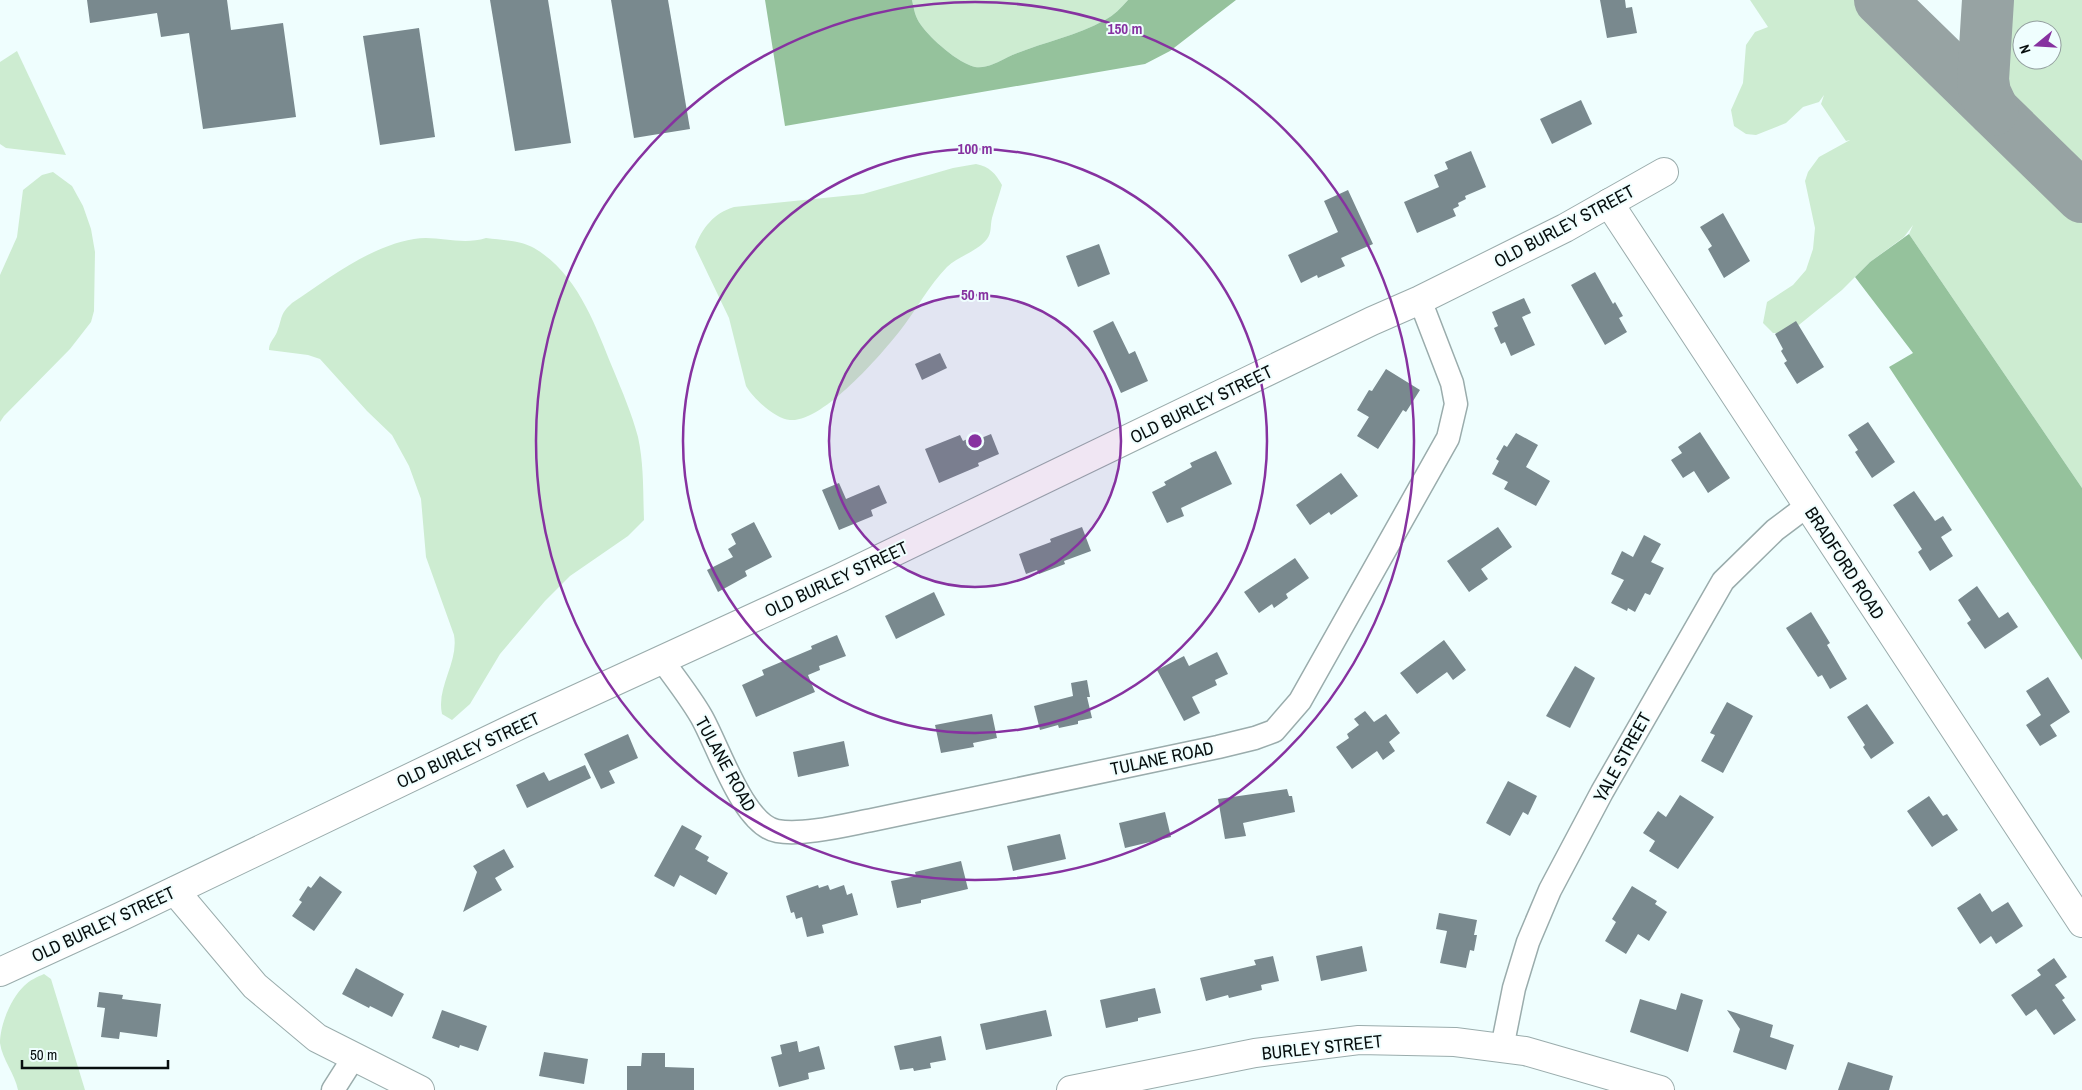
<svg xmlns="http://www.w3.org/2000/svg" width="2082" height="1090" font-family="'Archivo Narrow',sans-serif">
  <rect width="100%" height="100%" fill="#effefe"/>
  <!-- green -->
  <g fill="#cdecd1" fill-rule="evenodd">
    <path d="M912 0H1128C1121 8 1114 15 1105 20 1074 37 1039 43 1008 57 998 62 986 69 975 67 958 63 931 39 921 25 915 17 914 9 912 0Z"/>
    <polygon points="1750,0 1857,0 2082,220 2082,488 1909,234 1913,225 1904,237 1870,262 1842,290 1789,333 1773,333 1763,323 1767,302 1793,285 1806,270 1813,249 1815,228 1805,181 1808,172 1819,157 1850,140 1846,141 1821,104 1824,95 1819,102 1803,107 1786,123 1756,135 1746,134 1734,126 1731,110 1743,83 1746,45 1755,32 1768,27"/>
    <path d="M2004 0H2082V174L2004 97C1990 67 2000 31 2004 0ZM2022 30H2052V60H2022Z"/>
    <polygon points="17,51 66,155 6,148 0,144 0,62"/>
    <path d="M976 164C990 167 995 173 1002 185 999 196 995 207 992 218 990 226 992 232 987 239 977 252 958 256 947 267 929 285 915 312 899 332 880 356 822 423 790 420 775 419 753 398 746 386L729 318 695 247C702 228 714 213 734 207L863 194 953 168Z"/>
    <polygon points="53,172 72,186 83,206 91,229 95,252 94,311 91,322 70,349 4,416 0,422 0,275 17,237 23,190 42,175"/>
    <path d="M486 238C501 240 520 240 534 248 578 274 595 325 613 369 622 391 632 414 638 437 644 464 643 493 644 520L628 536 570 576 545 601 500 654 470 704 452 720 442 714C436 687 459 662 454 635L426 557 421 499 409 466 392 435 367 411 320 359 308 355 269 350C269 342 274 339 277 332 283 317 279 315 292 303 330 278 368 247 414 239 438 235 461 246 486 238Z"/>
    <path d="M44 974 51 979 85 1090H18C15 1074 2 1059 0 1043 0 1025 11 998 24 986 30 980 37 977 44 974Z"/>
  </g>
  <!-- forest -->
  <g fill="#95c29c">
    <path d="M765 0H912C914 9 915 17 921 25 931 39 958 63 975 67 986 69 998 62 1008 57 1039 43 1074 37 1105 20 1114 15 1121 8 1128 0H1236L1170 51 1145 64 785 126Z"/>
    <polygon points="1909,234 2082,488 2082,660 1889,367 1913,353 1855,277 1870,262"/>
  </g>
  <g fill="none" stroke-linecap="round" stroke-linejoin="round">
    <!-- taxiway -->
    <g stroke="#97a3a3" stroke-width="52">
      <polyline points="1880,0 2082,197"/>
      <polyline points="1988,0 1983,80 1985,93 1993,110"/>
    </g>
  </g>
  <!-- building -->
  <g fill="#79898e">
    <polygon points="87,0 227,0 231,30 283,23 296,117 203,129 189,33 161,37 157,13 90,23"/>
    <polygon points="490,0 548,0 571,143 515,151"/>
    <polygon points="611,0 668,0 690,129 634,138"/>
    <polygon points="1600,0 1625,0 1626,8 1632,7 1637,33 1607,38"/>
    <polygon points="419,28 435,137 380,145 363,36"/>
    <polygon points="1581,100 1592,124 1552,144 1540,119"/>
    <polygon points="1471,151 1486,187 1465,196 1466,199 1458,203 1459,206 1453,209 1456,216 1417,233 1404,202 1439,187 1434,175 1448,169 1445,162"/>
    <polygon points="1348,190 1373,244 1341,258 1345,266 1318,278 1317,275 1301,283 1288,255 1338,232 1324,201"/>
    <polygon points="1723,213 1750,261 1724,278 1708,249 1712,246 1700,227"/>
    <polygon points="1099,244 1110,274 1078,287 1066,256"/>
    <polygon points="1595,272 1613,304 1615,302 1623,316 1619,318 1627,332 1605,345 1571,285"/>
    <polygon points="1524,298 1531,313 1522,317 1535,345 1511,356 1505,342 1501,344 1494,328 1498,326 1492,312"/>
    <polygon points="1113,321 1129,354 1135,351 1148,381 1121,393 1093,331"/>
    <polygon points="1796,321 1824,367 1797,384 1784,363 1787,361 1781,351 1783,349 1775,334"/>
    <polygon points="940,353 947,368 922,380 915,364"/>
    <polygon points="1386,369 1420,390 1406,412 1403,410 1378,449 1357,436 1369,417 1357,410 1369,390 1372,391"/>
    <polygon points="1868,422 1895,462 1872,478 1855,452 1858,450 1848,435"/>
    <polygon points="1700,432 1730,478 1708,493 1694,471 1683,478 1671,460 1682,453 1678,447"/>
    <polygon points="1516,433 1538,445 1526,467 1550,481 1536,506 1504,489 1508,482 1492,474 1499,461 1496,459 1504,445 1507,447"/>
    <polygon points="991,434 999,454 978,463 979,466 939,483 925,449 960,435 963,441 972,437 974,441"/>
    <polygon points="1216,451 1232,484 1181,508 1184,516 1167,523 1152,492 1166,485 1164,482 1192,467 1190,463"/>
    <polygon points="1341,473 1358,496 1331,515 1329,512 1310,525 1296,505"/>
    <polygon points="839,483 846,499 879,485 887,503 871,510 873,516 839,530 822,490"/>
    <polygon points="1914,491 1935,521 1943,516 1952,530 1941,537 1953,556 1930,571 1918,552 1922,549 1893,505"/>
    <polygon points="754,522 772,557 745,571 747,576 718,592 707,570 733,557 728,549 736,544 731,534"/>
    <polygon points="1082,527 1091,551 1064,561 1065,564 1039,574 1037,570 1026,574 1019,554 1051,542 1050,539"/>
    <polygon points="1498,527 1512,547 1481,569 1488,579 1469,592 1447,561"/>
    <polygon points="1644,535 1661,544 1651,562 1664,568 1650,595 1645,593 1635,612 1628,608 1627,611 1611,603 1624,580 1611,574 1622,551 1633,557"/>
    <polygon points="1295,558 1309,578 1286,594 1288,598 1274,608 1272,604 1259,613 1244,592"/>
    <polygon points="1977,586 1999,618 2008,612 2018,627 1985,649 1967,623 1971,620 1958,600"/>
    <polygon points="934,592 945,615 896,639 885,616"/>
    <polygon points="1811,612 1830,643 1827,645 1847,679 1830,689 1822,675 1818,677 1786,628"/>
    <polygon points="837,635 846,656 819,666 820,670 808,675 815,692 756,717 742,685 764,675 762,670 812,649 811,646"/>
    <polygon points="1444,640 1466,670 1453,680 1447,672 1417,694 1400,673"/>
    <polygon points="1217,652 1228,674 1215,680 1217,685 1192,697 1200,713 1184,721 1157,670 1184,656 1189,666"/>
    <polygon points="1575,666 1595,678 1570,728 1546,716"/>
    <polygon points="2048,677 2070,712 2050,725 2057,736 2040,746 2026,725 2041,715 2026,691"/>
    <polygon points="1087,680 1090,697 1087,697 1092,718 1078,721 1078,724 1059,728 1058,725 1040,730 1034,706 1073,696 1071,683"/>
    <polygon points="1727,702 1753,716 1723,773 1701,761 1715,735 1710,733"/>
    <polygon points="1867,704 1894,743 1871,759 1863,747 1865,745 1847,717"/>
    <polygon points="1365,711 1374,722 1386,714 1400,733 1389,742 1395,751 1383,760 1377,751 1352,769 1336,747 1349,738 1347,734 1359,725 1354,719"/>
    <polygon points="992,714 997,738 973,743 974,747 941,753 935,725"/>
    <polygon points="628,734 638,758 609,771 615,783 601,789 584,754"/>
    <polygon points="844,741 849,766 798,777 793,752"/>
    <polygon points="585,765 591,778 527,808 516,785 544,772 549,781"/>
    <polygon points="1508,781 1537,796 1528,815 1523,812 1510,836 1486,823"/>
    <polygon points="1287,789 1289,796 1292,796 1295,812 1243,823 1246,836 1225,839 1218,799"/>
    <polygon points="1680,795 1714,817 1678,869 1649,851 1655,841 1643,833 1658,811 1666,817"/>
    <polygon points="1929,796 1943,816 1947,814 1958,830 1932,847 1907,811"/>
    <polygon points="1165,812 1171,837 1125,848 1119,823"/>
    <polygon points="682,825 702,836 695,849 709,857 707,861 728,873 716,895 680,875 674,887 654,876"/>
    <polygon points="1060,834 1066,859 1013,871 1007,846"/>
    <polygon points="504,849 514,867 495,878 502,890 463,912 477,872 473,866"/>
    <polygon points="961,861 968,889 921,900 921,903 897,908 891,881 916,876 915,872"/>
    <polygon points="320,876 342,892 314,931 292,916 302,902 299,900 308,886 311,888"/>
    <polygon points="818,885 819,888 828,885 830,890 844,885 847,895 852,893 858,915 822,925 824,933 807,937 802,917 796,919 794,912 791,913 786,896"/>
    <polygon points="1632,886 1657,901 1655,904 1667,912 1649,941 1638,934 1626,954 1605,941 1616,922 1612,919"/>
    <polygon points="1980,893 1992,912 2008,902 2023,926 1996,944 1991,936 1980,944 1957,908"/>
    <polygon points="1439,913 1477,920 1474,935 1477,935 1474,951 1470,950 1466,968 1440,963 1447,931 1436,929"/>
    <polygon points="1362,946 1367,971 1321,981 1316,956"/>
    <polygon points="1273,956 1279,981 1261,985 1262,990 1229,998 1228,995 1206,1001 1200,978 1256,965 1254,960"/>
    <polygon points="2054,958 2067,977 2055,985 2065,998 2062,1000 2076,1020 2054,1035 2036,1009 2026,1016 2011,995 2041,975 2037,970"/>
    <polygon points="356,968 404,994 392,1017 370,1006 369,1008 342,994"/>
    <polygon points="1155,988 1161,1013 1138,1018 1138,1021 1106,1028 1100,1000"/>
    <polygon points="99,992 123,995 122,999 161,1004 157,1037 120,1032 119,1039 101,1037 105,1008 97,1007"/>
    <polygon points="1681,993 1703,1000 1688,1052 1630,1032 1640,999 1676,1010"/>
    <polygon points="442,1010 487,1026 478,1051 460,1045 459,1048 432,1038"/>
    <polygon points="1046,1010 1052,1036 986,1050 980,1024"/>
    <polygon points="1727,1010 1773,1025 1770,1037 1794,1045 1786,1070 1733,1052 1740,1029"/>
    <polygon points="941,1036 946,1060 930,1063 931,1068 914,1071 913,1068 900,1070 894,1046"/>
    <polygon points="797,1041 799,1052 819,1046 825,1069 808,1073 809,1079 779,1087 771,1057 782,1054 780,1045"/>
    <polygon points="544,1052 588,1059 584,1084 539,1076"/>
    <polygon points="642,1053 665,1053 665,1067 694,1068 694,1090 627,1090 627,1066 641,1066"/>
    <polygon points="1848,1062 1893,1076 1889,1090 1838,1090"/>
  </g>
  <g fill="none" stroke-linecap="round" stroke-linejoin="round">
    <!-- street casing -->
    <g stroke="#9aacac" stroke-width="25">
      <g id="street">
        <path d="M662 660C675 678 690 697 701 716 718 745 743 825 777 831 802 836 846 825 872 820L1218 747 1255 738 1274 731 1300 701 1448 438 1456 404 1452 383 1420 300"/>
        <polyline points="1502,1048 1514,988 1528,942 1550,890 1602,792 1723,581 1775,530 1807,506"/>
        <polyline points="333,1090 354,1057"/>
      </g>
    </g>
    <!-- secondary casing -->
    <g stroke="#9aacac" stroke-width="30">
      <g id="secondary">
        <polyline points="1609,203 2082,923"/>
        <polyline points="175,891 255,986 317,1038 420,1090"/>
        <polyline points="0,972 120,917 524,723 840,578 1372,321 1420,300 1565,228 1664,172"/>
        <polyline points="1071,1090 1255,1053 1359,1040 1455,1042 1525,1051 1660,1090"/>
      </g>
    </g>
    <!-- street -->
    <use href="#street" stroke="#fff" stroke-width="22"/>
    <!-- secondary -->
    <use href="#secondary" stroke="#fff" stroke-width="28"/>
  </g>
  <!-- distance rings -->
  <circle cx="975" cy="441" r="146" fill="#8632a0" fill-opacity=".12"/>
  <g fill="none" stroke="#8632a0" stroke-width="2.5">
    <circle cx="975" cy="441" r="146"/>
    <circle cx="975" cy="441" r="292"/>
    <circle cx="975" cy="441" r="439"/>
  </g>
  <g text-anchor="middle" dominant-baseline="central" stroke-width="4" stroke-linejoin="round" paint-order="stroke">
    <!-- street labels -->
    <g font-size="18" fill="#070e0e" stroke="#effefe">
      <text transform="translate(1564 226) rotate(-28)">OLD BURLEY STREET</text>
      <text transform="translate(1201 404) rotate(-26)">OLD BURLEY STREET</text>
      <text transform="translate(1845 563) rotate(57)">BRADFORD ROAD</text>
      <text transform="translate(836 579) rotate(-25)">OLD BURLEY STREET</text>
      <text transform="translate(468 750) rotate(-25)">OLD BURLEY STREET</text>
      <text transform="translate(1622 757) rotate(-61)">YALE STREET</text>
      <text transform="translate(1162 758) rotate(-12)">TULANE ROAD</text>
      <text transform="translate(726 764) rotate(61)">TULANE ROAD</text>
      <text transform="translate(103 924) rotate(-25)">OLD BURLEY STREET</text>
      <text transform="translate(1322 1047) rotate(-6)">BURLEY STREET</text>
    </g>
  </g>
  <circle cx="975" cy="441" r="8" fill="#8632a0" stroke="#effefe" stroke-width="2.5"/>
  <g font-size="15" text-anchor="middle" font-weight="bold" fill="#8632a0" stroke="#effefe" stroke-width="4" stroke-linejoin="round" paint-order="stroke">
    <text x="1125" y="34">150 m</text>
    <text x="975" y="154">100 m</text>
    <text x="975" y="300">50 m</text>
  </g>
  <!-- north arrow -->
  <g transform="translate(2037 45) rotate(252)"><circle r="24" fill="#effefe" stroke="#929e9e"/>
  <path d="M0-4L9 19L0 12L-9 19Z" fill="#8632a0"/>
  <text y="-8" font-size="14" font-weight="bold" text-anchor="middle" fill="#070e0e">N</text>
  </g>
  <!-- scale -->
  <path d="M22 1060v8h146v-8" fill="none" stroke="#070e0e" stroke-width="2.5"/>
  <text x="30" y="1060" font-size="15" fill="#070e0e" stroke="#effefe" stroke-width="4" paint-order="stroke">50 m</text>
</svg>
